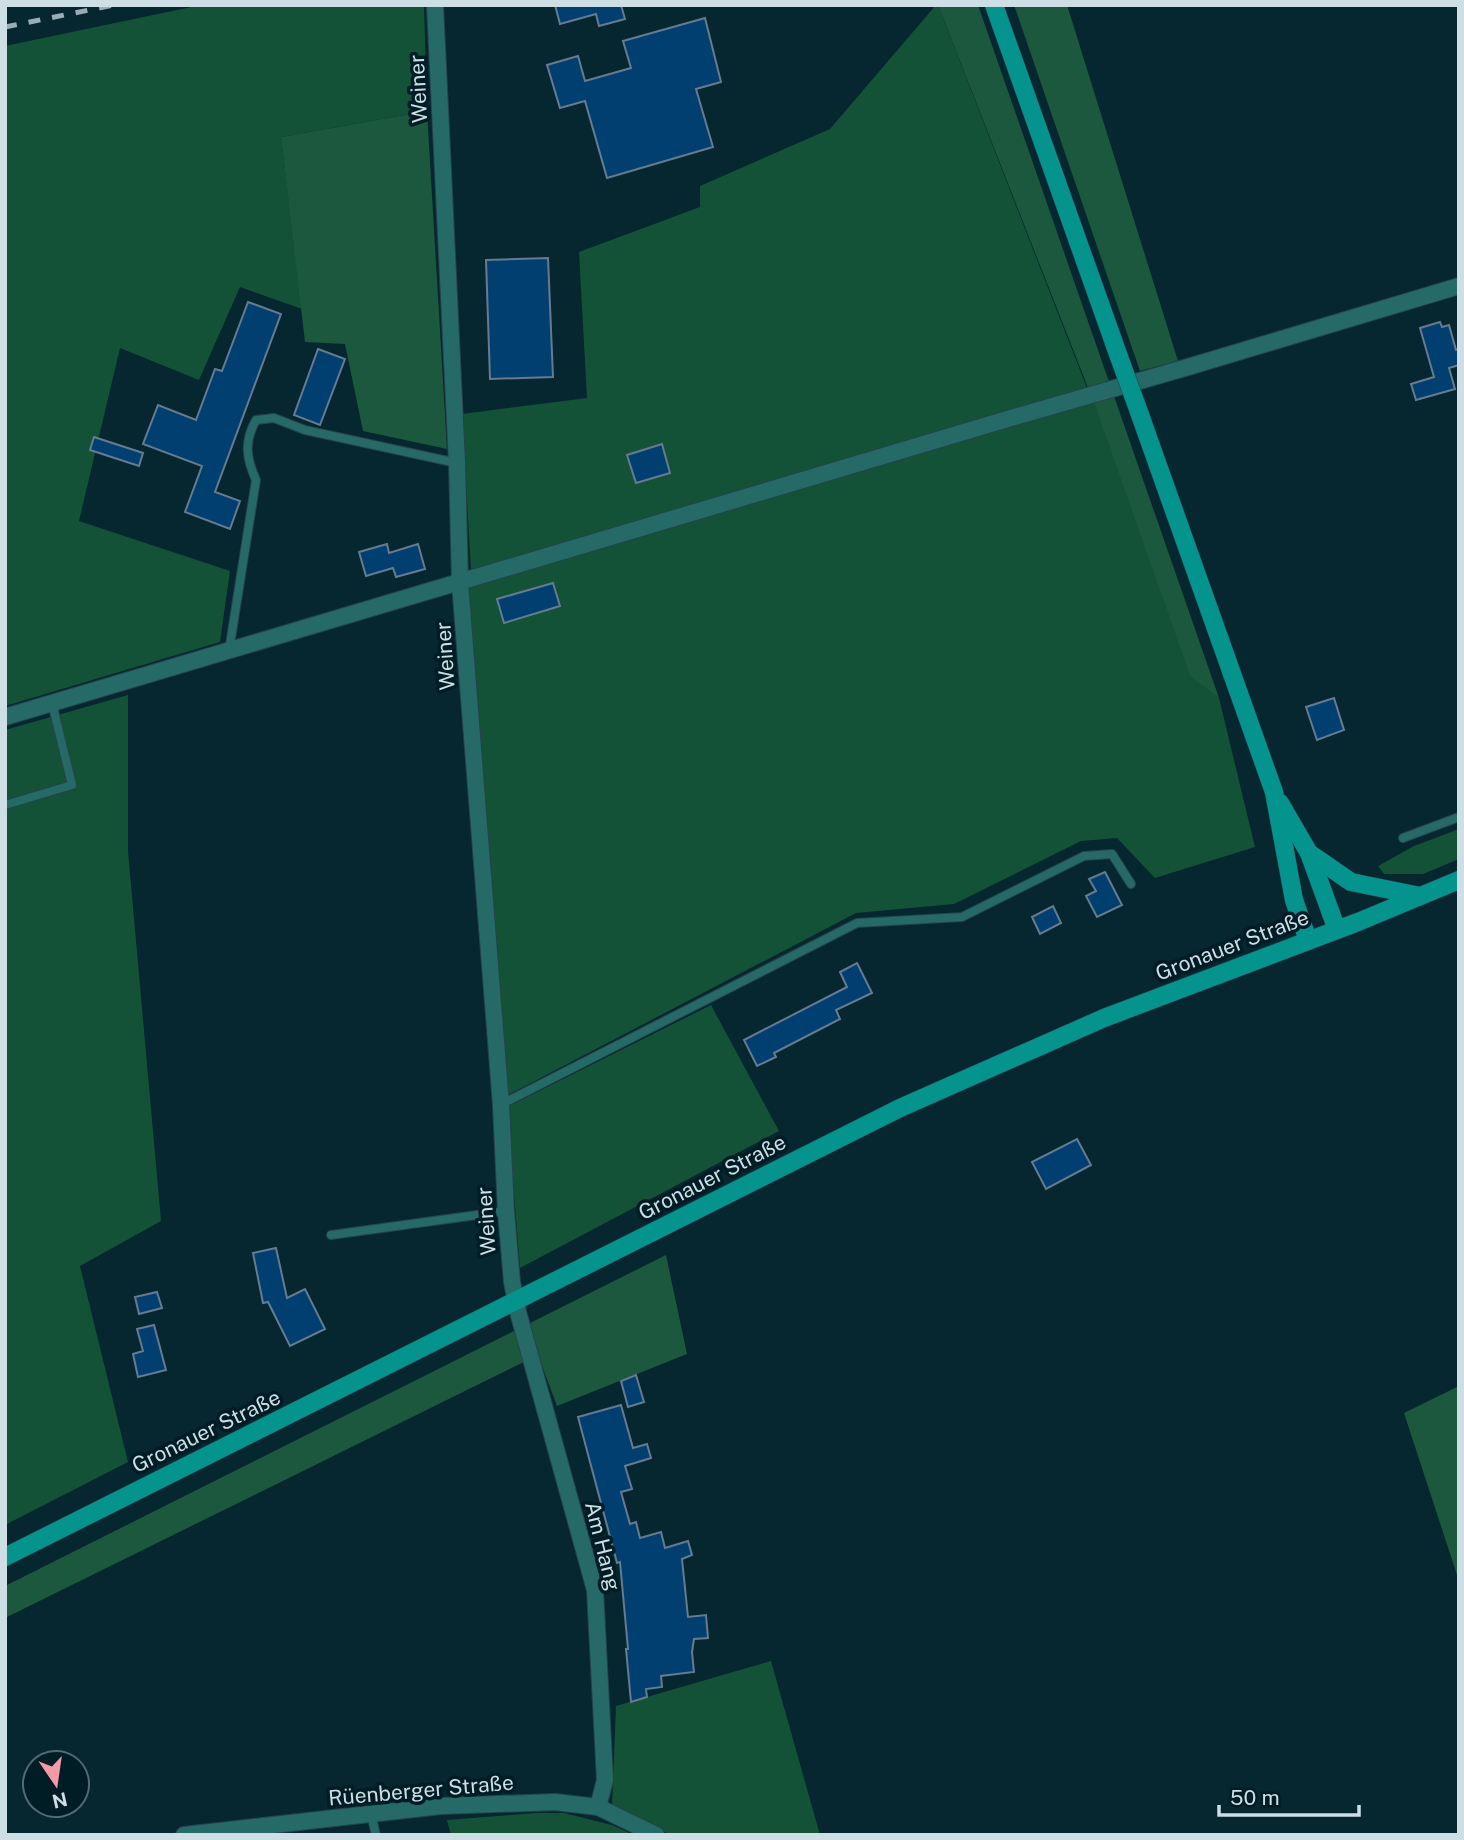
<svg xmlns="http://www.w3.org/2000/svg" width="1464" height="1840" font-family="'Public Sans',sans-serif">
  <rect width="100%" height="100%" fill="#062630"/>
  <!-- green -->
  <g fill="#135237">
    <polygon points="201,5 424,5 427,111 281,137 302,309 240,287 199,380 120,348 79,521 230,571 220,642 5,706 5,46"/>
    <polygon points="936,5 938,5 1087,388 818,471 471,570 462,414 587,398 579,252 700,207 700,186 830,129"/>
    <polygon points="1094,402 1190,675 1219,698 1255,847 1155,878 1117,838 1081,841 954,904 856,913 508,1095 466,589 486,577"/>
    <polygon points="128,695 128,851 161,1221 80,1266 128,1462 5,1525 5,730"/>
    <polygon points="1459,829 1459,859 1423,874 1384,874 1378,866 1414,846"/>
    <polygon points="711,1005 779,1131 520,1268 507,1107"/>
    <polygon points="771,1661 820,1835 671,1835 612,1806 616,1706"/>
    <polygon points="537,1813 564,1813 612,1825 634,1835 451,1835 447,1820"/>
  </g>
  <!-- forest -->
  <g fill="#1c583d">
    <polygon points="938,5 978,5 1219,698 1190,676 1094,403"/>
    <polygon points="1014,5 1067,5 1178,361 1140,371"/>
    <polygon points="427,111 447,449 363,431 345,344 305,342 281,137"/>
    <polygon points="666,1255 687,1354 557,1406 538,1355 5,1618 5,1586"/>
    <polygon points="1459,1386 1459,1581 1404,1413"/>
  </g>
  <!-- building -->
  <g fill="#023f71" stroke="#667a90" stroke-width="2">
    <polygon points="555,5 621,5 625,19 599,26 596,14 560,24"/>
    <polygon points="705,18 721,82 696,89 713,147 607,178 585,101 560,108 547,65 578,56 585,81 631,68 623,41"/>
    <polygon points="548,258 553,377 490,379 486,260"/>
    <polygon points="248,302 281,314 215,492 240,501 230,529 185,512 202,466 143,444 158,405 196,420 215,369 222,371"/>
    <polygon points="1440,322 1442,327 1449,325 1456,350 1459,349 1459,365 1449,368 1455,389 1416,400 1411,384 1434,377 1420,328"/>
    <polygon points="318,349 345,359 320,425 294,415"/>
    <polygon points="94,437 143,453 139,466 90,450"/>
    <polygon points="662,444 670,473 636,483 627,455"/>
    <polygon points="387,544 389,553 418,544 425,569 396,577 393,568 366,576 359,552"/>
    <polygon points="553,583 560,606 504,623 497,599"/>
    <polygon points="1334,698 1344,730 1317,740 1306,707"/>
    <polygon points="1105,872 1122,905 1097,917 1086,896 1096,891 1089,879"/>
    <polygon points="1053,906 1061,923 1040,934 1032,917"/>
    <polygon points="857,963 872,993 836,1010 840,1019 774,1053 776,1057 757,1066 744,1040 847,987 840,972"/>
    <polygon points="1077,1139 1091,1165 1046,1189 1032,1162"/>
    <polygon points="276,1248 287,1298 305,1289 325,1329 290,1346 268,1302 263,1303 253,1253"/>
    <polygon points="157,1292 162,1308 139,1314 135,1297"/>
    <polygon points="154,1325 166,1370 138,1377 133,1354 143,1351 137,1329"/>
    <polygon points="636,1375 644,1402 628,1407 621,1381"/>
    <polygon points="621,1405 633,1448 647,1444 651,1458 625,1466 632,1489 621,1492 630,1524 636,1522 640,1538 661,1532 665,1548 688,1541 692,1555 682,1559 688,1617 706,1615 708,1638 694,1639 692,1652 694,1672 661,1676 662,1687 646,1689 647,1697 631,1702 626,1649 628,1649 620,1562 617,1563 578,1417"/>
  </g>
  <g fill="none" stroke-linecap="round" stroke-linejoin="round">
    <!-- lane casing -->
    <g stroke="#26434d" stroke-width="10">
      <g id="lane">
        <path d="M229 651 256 480C246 458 244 441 256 420L274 418 305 430 457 463"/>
        <polyline points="5,805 72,785 52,703"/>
        <polyline points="1403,838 1459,817"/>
        <polyline points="502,1104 857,923 962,917 1084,856 1112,854 1131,884"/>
        <polyline points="331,1235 506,1211"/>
        <polyline points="371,1814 376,1835"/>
      </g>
    </g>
    <!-- street casing -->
    <g stroke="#26434d" stroke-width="18">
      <g id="street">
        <polyline points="435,5 457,463 460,583 501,1105 506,1211 512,1282 518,1312 595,1590 605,1780 598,1807"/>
        <polyline points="5,717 1018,416 1188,367 1459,286"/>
        <polyline points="184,1835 441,1806 555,1802 598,1807 656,1835"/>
      </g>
    </g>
    <!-- secondary casing -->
    <g stroke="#26434d" stroke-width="19">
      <g id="secondary">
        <polyline points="994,5 1119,357"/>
        <polyline points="1139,412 1274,792 1294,900 1308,940"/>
        <polyline points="1280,803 1309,853 1337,930"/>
        <polyline points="1309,853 1351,882 1420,896"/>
        <polyline points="5,1557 900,1108 1104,1018 1358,922 1459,880"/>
      </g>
    </g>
    <!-- lane -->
    <use href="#lane" stroke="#266a67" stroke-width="8"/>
    <!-- street -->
    <use href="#street" stroke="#266a67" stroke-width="16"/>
    <!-- secondary -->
    <use href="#secondary" stroke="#05938e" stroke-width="18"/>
    <!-- rail -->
    <polyline stroke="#98adb4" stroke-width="5" stroke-dasharray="12 12" stroke-linecap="butt" points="5,27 114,5"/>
    <!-- secondary-bridge casing -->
    <g stroke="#26434d" stroke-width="19" stroke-linecap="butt">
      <polyline id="secondary-bridge" points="1119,357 1139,412"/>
    </g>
    <!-- secondary-bridge -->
    <use href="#secondary-bridge" stroke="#05938e" stroke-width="18"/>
  </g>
  <g text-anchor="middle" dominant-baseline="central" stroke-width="7" stroke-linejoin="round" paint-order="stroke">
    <!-- street labels -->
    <g font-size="21" fill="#cddee4" stroke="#001d26">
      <text transform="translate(418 89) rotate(-93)">Weiner</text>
      <text transform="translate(445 656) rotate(-94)">Weiner</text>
      <text transform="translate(1232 945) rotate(-21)">Gronauer Straße</text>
      <text transform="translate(712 1177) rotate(-27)">Gronauer Straße</text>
      <text transform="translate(486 1221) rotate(-94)">Weiner</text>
      <text transform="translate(206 1431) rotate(-26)">Gronauer Straße</text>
      <text transform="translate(603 1546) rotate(76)">Am Hang</text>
      <text transform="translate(421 1790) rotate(-5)">Rüenberger Straße</text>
    </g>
  </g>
  <!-- border -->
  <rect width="1464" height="1840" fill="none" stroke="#cddee4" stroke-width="14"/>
  <!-- north arrow -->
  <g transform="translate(56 1784) rotate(167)"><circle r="33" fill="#001d26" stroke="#526a72" stroke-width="2"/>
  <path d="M0-5L12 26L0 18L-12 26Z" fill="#f39aa7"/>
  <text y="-10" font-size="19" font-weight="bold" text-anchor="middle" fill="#cddee4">N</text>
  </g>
  <!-- scale -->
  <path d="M1219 1805v10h140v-10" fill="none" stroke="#cddee4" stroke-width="3.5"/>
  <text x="1230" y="1805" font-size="21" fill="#cddee4" stroke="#001d26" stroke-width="5" paint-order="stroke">50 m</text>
</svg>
